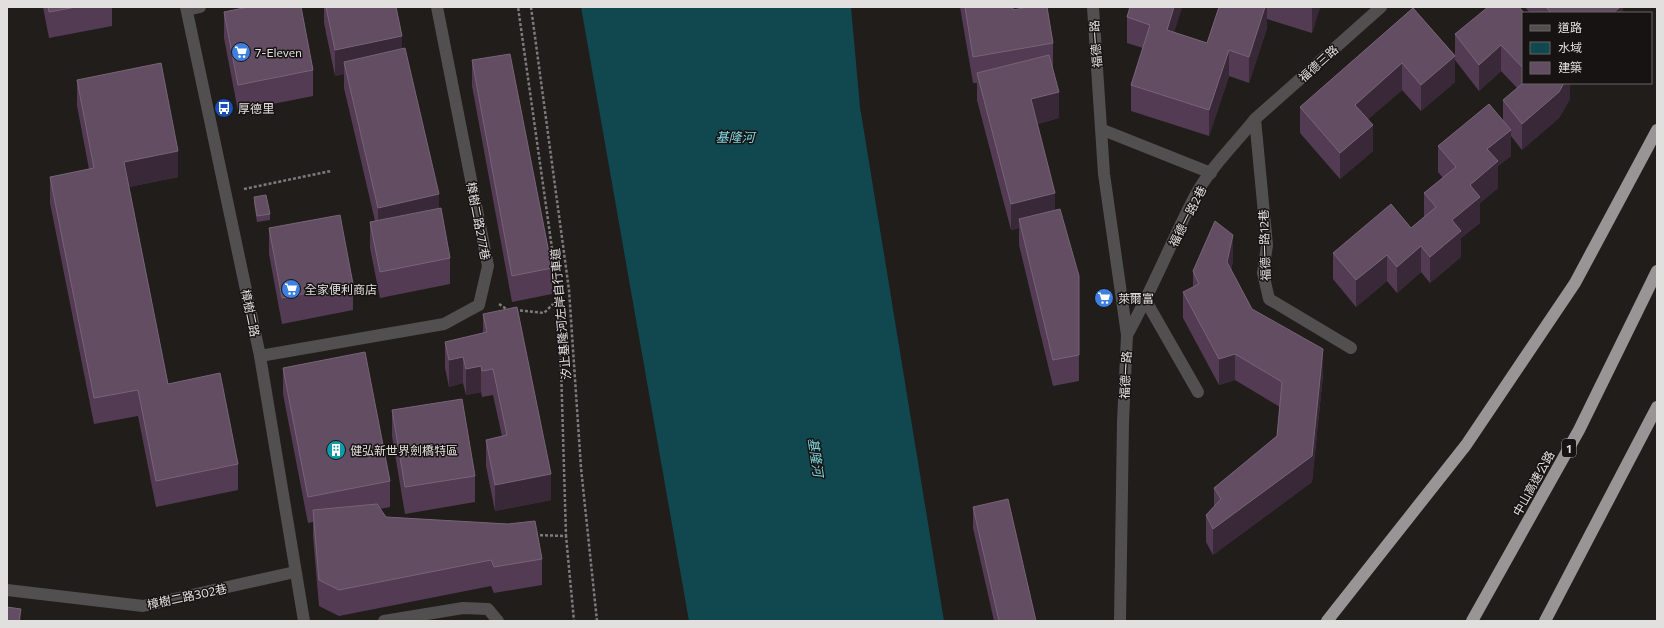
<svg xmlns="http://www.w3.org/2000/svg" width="1664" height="628" font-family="Commissioner,'Noto Sans TC',sans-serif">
  <rect width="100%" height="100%" fill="#201d1b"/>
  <!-- water -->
  <polygon fill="#11474e" points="581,7 851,7 860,107 944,621 689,621"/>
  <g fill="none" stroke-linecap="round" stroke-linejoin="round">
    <!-- path -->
    <g stroke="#7d7a79" stroke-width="2.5" stroke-dasharray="3 2" stroke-linecap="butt">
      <polyline points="531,7 569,290 581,468 597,621"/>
      <polyline points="244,189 331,171"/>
      <polyline points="559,299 566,536"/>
      <polyline points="499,304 508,310"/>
      <polyline points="515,310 544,313 559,298 518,7"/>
      <polyline points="535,535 566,536 574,621"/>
    </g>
    <!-- service -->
    <polyline stroke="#514f50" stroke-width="12" points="384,621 463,608 488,609 498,621"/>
    <!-- minor -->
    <g stroke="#514f50" stroke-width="12">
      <polyline points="187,10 200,7"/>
      <polyline points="1255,119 1267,245 1263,273 1269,299 1351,348"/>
      <polyline points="1103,130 1211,173"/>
      <polyline points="1146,301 1198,392"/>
      <path d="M1127 335C1152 290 1171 242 1195 196 1210 168 1235 144 1255 119"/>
      <polyline points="260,356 444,324 479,305 488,266 437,7"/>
      <polyline points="7,590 143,606 295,572"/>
    </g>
    <!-- tertiary -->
    <g stroke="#514f50" stroke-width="12">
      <polyline points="186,7 260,356 304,621"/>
      <polyline points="1093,7 1104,174 1127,335 1123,422 1120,621"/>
      <polyline points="1255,119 1381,7"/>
    </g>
    <!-- motorway -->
    <g stroke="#999495" stroke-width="12">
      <polyline points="1327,621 1466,445 1575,283 1657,130"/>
      <polyline points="1472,621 1579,430 1657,271"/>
      <polyline points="1545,621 1657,407"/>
    </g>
  </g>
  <!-- wall -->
  <g fill="#543b54">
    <polygon points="43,7 112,7 112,26 49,38"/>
    <polygon points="324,7 396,7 402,48 450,258 450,284 380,298 370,248 370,222 375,221 344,88 344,74 335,76 324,23"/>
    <polygon points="960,7 1013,7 1013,10 1053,43 1053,69 1059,118 1037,124 1055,211 1079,276 1079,381 1053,386 1019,245 1019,228 1011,230 977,100 977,83 973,83"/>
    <polygon points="1130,7 1182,7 1174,32 1207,43 1219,7 1320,7 1312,33 1267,19 1267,28 1249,83 1229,76 1209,136 1131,111 1131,85 1143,48 1127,43 1127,17"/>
    <polygon points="1525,7 1623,7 1623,13 1530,13"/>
    <polygon points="1413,8 1455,55 1455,34 1523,13 1523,83 1570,83 1570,99 1559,118 1522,150 1511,136 1511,156 1498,166 1498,188 1480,203 1480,223 1461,238 1461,257 1430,283 1421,272 1397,293 1387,281 1356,307 1333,279 1333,253 1411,228 1424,218 1424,193 1443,178 1438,172 1438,146 1503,120 1503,100 1517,88 1501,71 1479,91 1455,60 1455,82 1421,111 1402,90 1368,119 1373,151 1340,179 1300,133 1300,107"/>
    <polygon points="224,12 313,70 313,96 238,111 224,38"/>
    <polygon points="472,60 552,268 552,294 512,302 472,86"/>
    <polygon points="77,80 178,177 129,187 168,384 238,464 238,490 156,507 138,416 94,424 50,203 50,177 89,169 77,106"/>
    <polygon points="254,197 270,214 270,220 257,222 254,203"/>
    <polygon points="269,228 353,284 353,310 282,324 269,254"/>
    <polygon points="1233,261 1231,270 1252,309 1323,375 1312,482 1213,555 1206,542 1206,515 1214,507 1214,488 1277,436 1280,407 1235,380 1219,385 1183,318 1183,292 1193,287 1193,271"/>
    <polygon points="483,314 551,500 495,511 486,466 486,440 502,436 493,395 482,397 481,392 466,395 463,383 449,387 445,368 445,342 483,333"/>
    <polygon points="283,368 390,481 390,507 380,509 386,517 542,559 542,585 494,593 491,586 339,616 319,606 313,536 313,522 308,523 283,394"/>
    <polygon points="392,410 475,476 475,502 405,514 392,436"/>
    <polygon points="973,507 1036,621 994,621 973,528"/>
  </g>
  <!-- shaded-wall -->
  <g fill="#392837">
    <polygon points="1174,7 1182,7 1167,56 1167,30"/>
    <polygon points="1265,7 1267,7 1267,28 1249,83 1249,57"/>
    <polygon points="1312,7 1320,7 1312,33"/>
    <polygon points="1620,7 1623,7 1623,13 1613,13"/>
    <polygon points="402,36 402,62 344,62 344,74 335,76 335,50"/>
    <polygon points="1501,45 1501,71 1479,91 1479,65"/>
    <polygon points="1229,50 1229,76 1209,136 1209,110"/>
    <polygon points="1455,56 1455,82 1421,111 1421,85"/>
    <polygon points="1402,63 1402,90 1355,131 1355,105"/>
    <polygon points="1564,83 1570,83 1570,99 1559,118 1522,150 1522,124"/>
    <polygon points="1059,92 1059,118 1031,125 1031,99"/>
    <polygon points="1373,125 1373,151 1340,179 1340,153"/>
    <polygon points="1511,130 1511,156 1498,166 1498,188 1480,203 1480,223 1461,238 1461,257 1430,283 1430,257 1452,220 1470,185 1487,149"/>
    <polygon points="178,151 178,177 124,188 124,162"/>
    <polygon points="1055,193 1055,219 1019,219 1019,228 1011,230 1011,204"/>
    <polygon points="439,194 439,220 378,234 378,208"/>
    <polygon points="1233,235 1233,261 1227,288 1227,262"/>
    <polygon points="1421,246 1421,272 1397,293 1397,267"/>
    <polygon points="1387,255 1387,281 1356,307 1356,280"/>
    <polygon points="1323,349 1323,375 1312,482 1213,555 1213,529 1312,456"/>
    <polygon points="1235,354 1235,380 1219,385 1219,359"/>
    <polygon points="463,357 463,383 449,387 449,360"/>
    <polygon points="481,366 481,392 466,395 466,369"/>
    <polygon points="551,474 551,500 495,511 495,485"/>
    <polygon points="21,609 21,621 19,621"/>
  </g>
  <!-- building -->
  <g fill="#634d62" stroke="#776476">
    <polygon points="48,7 76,7 49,12"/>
    <polygon points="248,7 301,7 313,70 238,85 224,12"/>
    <polygon points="326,7 396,7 402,36 335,50"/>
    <polygon points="965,7 1013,7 1013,10 1028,7 1047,7 1053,43 973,57"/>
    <polygon points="1130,7 1174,7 1167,30 1207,43 1219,7 1265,7 1249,57 1229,50 1209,110 1131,85 1150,25 1127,17"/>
    <polygon points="1488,7 1519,7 1524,13 1523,13 1523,68 1501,45 1479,65 1455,34"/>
    <polygon points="1546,7 1620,7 1613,13 1551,13"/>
    <polygon points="1413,8 1455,56 1421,85 1402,63 1355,105 1373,125 1340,153 1300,107"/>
    <polygon points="405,48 439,194 378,208 344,62"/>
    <polygon points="510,54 552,268 512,276 472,60"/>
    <polygon points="1049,55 1059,92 1031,99 1055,193 1011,204 977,73"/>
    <polygon points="161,63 178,151 124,162 168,384 220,373 238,464 156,481 138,390 94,398 50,177 94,168 77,80"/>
    <polygon points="1523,83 1564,83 1559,92 1522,124 1503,100"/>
    <polygon points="1489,104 1511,130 1487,149 1498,161 1470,185 1480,197 1452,220 1461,231 1430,257 1421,246 1397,267 1387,255 1356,280 1333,253 1391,204 1411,228 1436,207 1424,193 1456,167 1438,146"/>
    <polygon points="266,195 270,214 257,216 254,197"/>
    <polygon points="441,208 450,258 380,272 370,222"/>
    <polygon points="1060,209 1079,276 1079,355 1053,360 1019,219"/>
    <polygon points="340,215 353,284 282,298 269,228"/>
    <polygon points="1215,221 1233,235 1227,262 1252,309 1323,349 1312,456 1213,529 1206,515 1221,499 1214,488 1277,436 1282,382 1235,354 1219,359 1183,292 1199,284 1193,271"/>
    <polygon points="517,307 551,474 495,485 486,440 507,435 493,369 482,371 481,366 466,369 463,357 449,360 445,342 487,332 483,314"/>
    <polygon points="365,352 390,481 308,497 283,368"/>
    <polygon points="462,399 475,476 405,487 392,410"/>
    <polygon points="1008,499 1036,621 999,621 973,507"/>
    <polygon points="377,504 386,517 508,524 535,521 542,559 494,567 491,560 339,590 319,580 313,510"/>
    <polygon points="7,607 21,609 19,621 7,621"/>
  </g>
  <!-- icons -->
  <defs>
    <g id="supermarket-disc" transform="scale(1)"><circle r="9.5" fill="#3f7fe0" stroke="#161312"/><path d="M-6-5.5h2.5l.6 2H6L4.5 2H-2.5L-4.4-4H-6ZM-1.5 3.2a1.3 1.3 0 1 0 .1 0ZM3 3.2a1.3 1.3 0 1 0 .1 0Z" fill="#fff"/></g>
    <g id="bus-disc" transform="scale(1)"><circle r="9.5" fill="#1a4fb4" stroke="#161312"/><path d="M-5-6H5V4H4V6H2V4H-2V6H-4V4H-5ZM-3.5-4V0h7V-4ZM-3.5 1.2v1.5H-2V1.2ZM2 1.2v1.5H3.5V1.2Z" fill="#fff"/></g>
    <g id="building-disc" transform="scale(1)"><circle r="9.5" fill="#0f9aa8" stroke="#161312"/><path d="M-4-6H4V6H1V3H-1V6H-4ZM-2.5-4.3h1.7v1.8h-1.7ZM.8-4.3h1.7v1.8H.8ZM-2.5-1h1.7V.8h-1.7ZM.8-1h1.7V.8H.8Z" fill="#fff"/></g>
  </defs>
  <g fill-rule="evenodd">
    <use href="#supermarket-disc" x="241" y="52"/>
    <use href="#bus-disc" x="224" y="108"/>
    <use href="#supermarket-disc" x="291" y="289"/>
    <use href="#supermarket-disc" x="1104" y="298"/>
    <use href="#building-disc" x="336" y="450"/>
  </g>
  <g text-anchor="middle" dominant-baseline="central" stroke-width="3" stroke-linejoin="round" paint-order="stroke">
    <!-- shield labels -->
    <rect fill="#161312" stroke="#a5a2a2" stroke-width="1" x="1562" y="439" width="14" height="18" rx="3"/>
    <g font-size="11" font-weight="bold" fill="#e2e0df">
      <text x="1569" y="448">1</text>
    </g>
    <!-- street labels -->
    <g font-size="12" fill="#e2e0df" stroke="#161312">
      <text transform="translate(1095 44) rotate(-94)">福德一路</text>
      <text transform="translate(1318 63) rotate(-42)">福德三路</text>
      <text transform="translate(1187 216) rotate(-63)">福德一路2巷</text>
      <text transform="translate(479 221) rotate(79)">樟樹二路277巷</text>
      <text transform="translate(1264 245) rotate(-92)">福德一路12巷</text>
      <text transform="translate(251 313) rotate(78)">樟樹二路</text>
      <text transform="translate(560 314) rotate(-95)">汐止基隆河左岸自行車道</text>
      <text transform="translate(1125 375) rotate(-87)">福德一路</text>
      <text transform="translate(1533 483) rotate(-61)">中山高速公路</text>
      <text transform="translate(187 596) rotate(-12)">樟樹二路302巷</text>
    </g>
    <!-- poi labels -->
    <g font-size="12" fill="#e2e0df" stroke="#161312" text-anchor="start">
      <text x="255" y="52">7-Eleven</text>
      <text x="238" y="108">厚德里</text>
      <text x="305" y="289">全家便利商店</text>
      <text x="1118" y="298">萊爾富</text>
      <text x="350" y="450">健弘新世界劍橋特區</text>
    </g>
    <!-- water labels -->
    <g font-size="13" font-style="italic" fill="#80d7e3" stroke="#161312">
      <text x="735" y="137">基隆河</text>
      <text transform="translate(816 457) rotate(82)">基隆河</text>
    </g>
  </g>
  <!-- border -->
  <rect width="1664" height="628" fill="none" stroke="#e2e0df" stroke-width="16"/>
  <!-- legend -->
  <rect x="1522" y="12" width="130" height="72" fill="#161312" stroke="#686564"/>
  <rect x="1530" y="25" width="20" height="6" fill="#514f50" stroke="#686564"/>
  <text x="1558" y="32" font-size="12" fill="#e2e0df">道路</text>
  <rect x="1530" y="42" width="20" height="12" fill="#11474e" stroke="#686564"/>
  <text x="1558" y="52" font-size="12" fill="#e2e0df">水域</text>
  <rect x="1530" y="62" width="20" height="12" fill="#634d62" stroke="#686564"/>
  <text x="1558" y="72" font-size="12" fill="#e2e0df">建築</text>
</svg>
